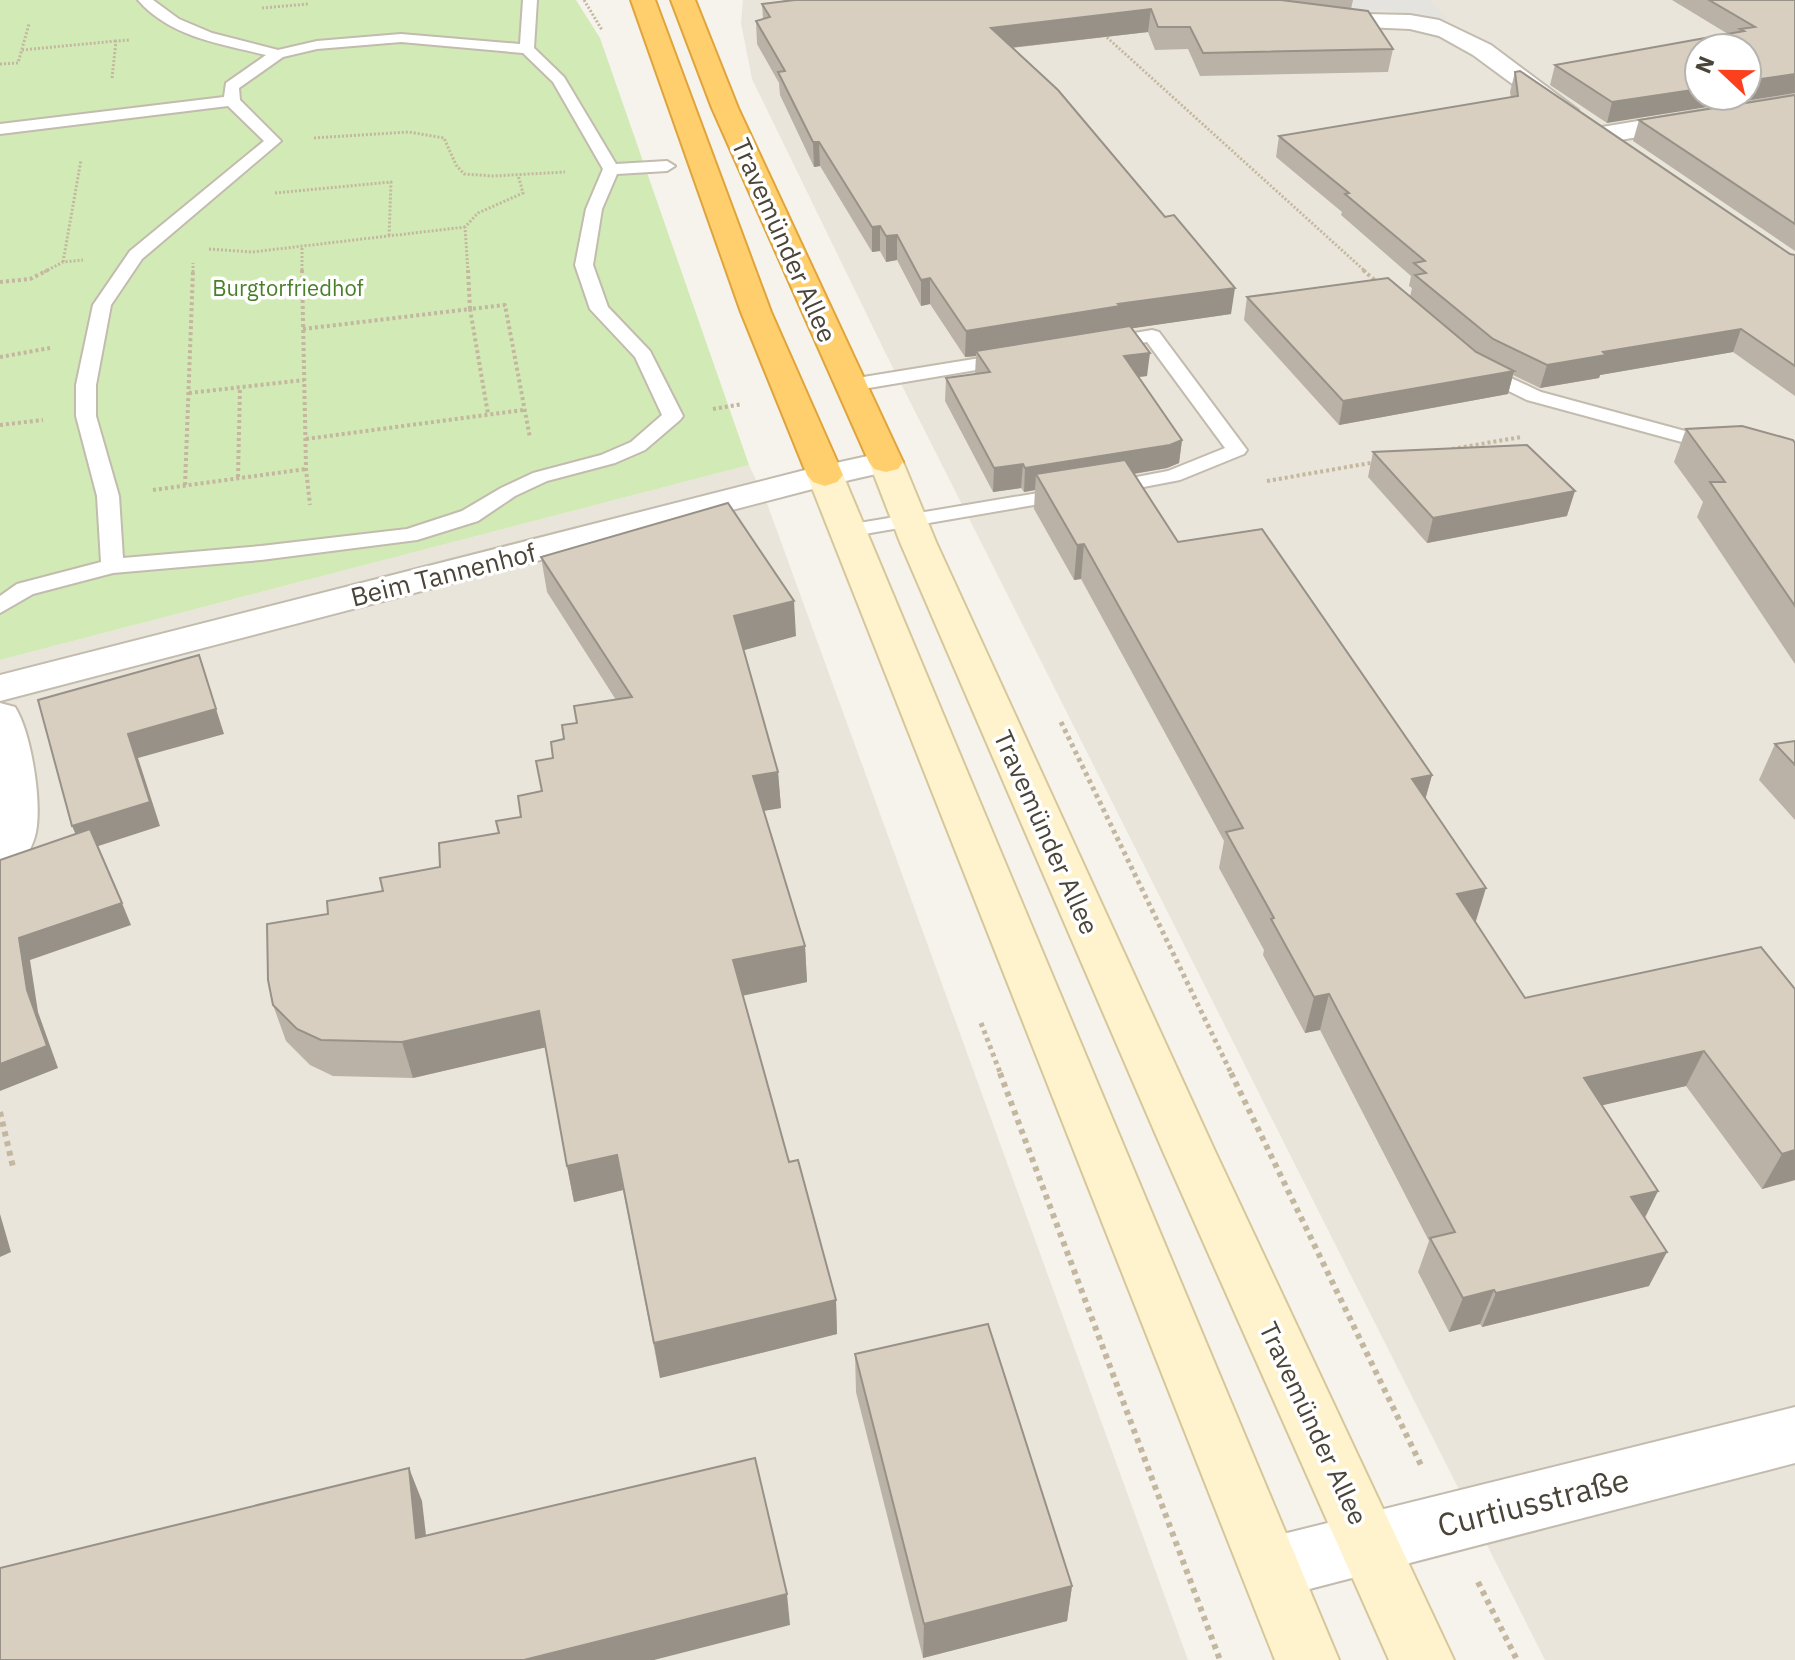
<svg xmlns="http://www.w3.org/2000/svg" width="1795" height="1660" font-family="'IBM Plex Sans',sans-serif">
  <rect width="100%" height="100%" fill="#f6f3ec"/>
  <!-- residential -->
  <g fill="#eae5da" fill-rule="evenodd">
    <path d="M743 0H1795V1660H1545L886 354 752 79 741 23ZM1699 48H1747V96H1699Z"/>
    <polygon points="749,465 768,506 1188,1660 0,1660 0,660"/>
  </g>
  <!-- green -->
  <polygon fill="#d2eab5" points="0,0 576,0 600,38 749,465 0,660"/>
  <!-- parking -->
  <polygon fill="#e5e3e0" points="1281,0 1429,0 1448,20 1383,10 1321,9"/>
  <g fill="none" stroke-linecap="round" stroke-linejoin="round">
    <!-- lane casing -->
    <g stroke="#c2bbae" stroke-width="4">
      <g id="lane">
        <path d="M138 0H153L179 19 212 33 278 50 317 41 401 34 520 44 523 0H537L534 48 564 77 616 164 667 161 675 166 667 171 617 174 602 209 593 265 608 307 650 351 683 416 680 420 645 450 615 463 547 481 515 496 478 521 417 540 261 560 113 573 33 594 0 613V596L17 584 101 562 97 496 76 416V385L93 305 130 251 264 141 228 106 0 134V124L224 97 226 83 266 55C221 44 170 37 138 0ZM401 42 523 53 553 82 603 169 586 209 575 265 590 309 635 357 662 415 631 442 601 455 533 473 501 488 462 511 407 529 261 546 123 558 119 496 96 416V385L111 305 142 259 281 141 240 100 239 88 283 57 317 49Z"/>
        <polygon points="1152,330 1159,332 1247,450 1244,454 1180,480 1107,494 1100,492 1097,488 1100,484 1168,471 1225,448 1147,342 1105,350 1096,344 1105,338"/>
        <polygon points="1011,353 1018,355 1021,359 1018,363 851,391 841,385 851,379"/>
        <polygon points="1479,363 1541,392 1722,441 1725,445 1715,451 1527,400 1472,373 1469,369"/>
        <polygon points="1068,488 1079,494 1075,498 847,537 836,531 847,525"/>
      </g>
    </g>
    <!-- street casing -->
    <g stroke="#c2bbae" stroke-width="4">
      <g id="street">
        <polygon points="1246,0 1274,0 1299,10 1318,13 1410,15 1439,20 1491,45 1578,110 1574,116 1556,116 1473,55 1439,36 1410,29 1296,24 1267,16"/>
        <polygon points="1795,95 1795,111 1602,143 1593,141 1589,135 1593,129 1602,127"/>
        <polygon points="886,452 898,455 903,462 898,469 828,485 0,701 0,675 813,468"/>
        <path d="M0 703 15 707C31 732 42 801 36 832 33 847 25 859 16 871L0 876Z"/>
        <polygon points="1795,1407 1795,1463 1271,1599 1249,1590 1240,1568 1249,1546 1271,1537"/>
      </g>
    </g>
    <!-- secondary casing -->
    <g stroke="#d6c79b" stroke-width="4">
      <g id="secondary">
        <polygon points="886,452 898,455 903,462 936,542 1214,1149 1454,1660 1389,1660 1162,1149 900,542 869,462 874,455"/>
        <polygon points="825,464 837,468 843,475 1339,1660 1275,1660 807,475 813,468"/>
      </g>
    </g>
    <!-- highway casing -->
    <g stroke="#e0a43c" stroke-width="4">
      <g id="highway">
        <polygon points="631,0 655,0 771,312 843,475 837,482 825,486 813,482 807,475 741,312"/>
        <polygon points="671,0 695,0 738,108 903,462 898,469 886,472 874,469 869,462 712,108"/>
      </g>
    </g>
    <!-- path-far3 -->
    <g stroke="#c4b79f" stroke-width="3" stroke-dasharray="2 2" stroke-linecap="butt">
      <polyline points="584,0 602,30"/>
      <polyline points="262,8 308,4"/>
      <polyline points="1101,32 1366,272"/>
      <polyline points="22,50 116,41"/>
      <polyline points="0,64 18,63 29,24"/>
      <polyline points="112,78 116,41 129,40"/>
      <polyline points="314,138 409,132 444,138 456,165 464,174 493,176 565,172"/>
      <polyline points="275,193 391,182 389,237"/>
      <polyline points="302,248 302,272"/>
      <polyline points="209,249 252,252 465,227"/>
      <polyline points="63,262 81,160"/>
      <polyline points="44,272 63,262 83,260"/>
      <polyline points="193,272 193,263"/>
      <polyline points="468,272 465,227 478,213 523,193 518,175"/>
    </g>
    <!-- path-far2 -->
    <g stroke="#c4b79f" stroke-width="4" stroke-dasharray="3 3" stroke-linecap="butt">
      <polyline points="302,270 306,469 310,505"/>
      <polyline points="468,270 470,309 505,305 530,438"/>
      <polyline points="1363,270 1378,283"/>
      <polyline points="0,282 30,279 48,270"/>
      <polyline points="303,329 470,309 488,414"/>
      <polyline points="0,357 50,348"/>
      <polyline points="189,393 304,380"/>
      <polyline points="713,409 742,404"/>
      <polyline points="0,425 43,420"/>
      <polyline points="306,439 523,410"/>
      <polyline points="1452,449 1521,437"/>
      <polyline points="238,477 240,387"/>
      <polyline points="1267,481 1376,462"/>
      <polyline points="185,485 193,270"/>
      <polyline points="153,490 306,469"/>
    </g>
    <!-- path-far1 -->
    <g stroke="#c4b79f" stroke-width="5" stroke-dasharray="4 4" stroke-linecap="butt">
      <polyline points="1061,722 1232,1075"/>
      <polyline points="981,1023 1001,1075"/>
    </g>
    <!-- path -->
    <g stroke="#c4b79f" stroke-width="6" stroke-dasharray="5 5" stroke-linecap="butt">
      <polyline points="1000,1073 1220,1660"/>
      <polyline points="1231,1073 1421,1465"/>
      <polyline points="0,1112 13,1167"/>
      <polyline points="1478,1582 1517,1660"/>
    </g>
    <!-- lane -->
    <use href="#lane" fill="#fff" fill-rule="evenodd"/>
    <!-- street -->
    <use href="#street" fill="#fff" fill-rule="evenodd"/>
    <!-- secondary -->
    <use href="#secondary" fill="#fff3cd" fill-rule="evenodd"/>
    <!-- highway -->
    <use href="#highway" fill="#ffcf6e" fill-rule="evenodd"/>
  </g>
  <!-- wall -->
  <g fill="#bab2a6">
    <polygon points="783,0 1353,0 1351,9 1393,49 1388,72 1200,76 1188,49 1155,50 1148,32 1012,48 1231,314 1132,328 1147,376 1138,377 1182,440 1179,463 1167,468 1134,474 1178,542 1432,775 1425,799 1476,922 1525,998 1795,989 1795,1180 1762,1189 1686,1086 1602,1105 1658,1191 1645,1218 1649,1286 1482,1327 1480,1324 1449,1332 1418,1272 1429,1241 1320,1030 1305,1033 1263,955 1264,950 1219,868 1224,841 1081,579 1074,580 1034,509 1035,490 1024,492 1021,488 993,492 945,401 946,378 975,374 976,356 965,357 930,304 921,306 897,260 886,262 880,251 872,252 820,166 814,167 780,95 779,83 757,44 756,21 763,19 762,4 784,2"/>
    <polygon points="1672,0 1795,0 1607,123 1550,85 1555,65 1728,34"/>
    <polygon points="1515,72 1790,254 1795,255 1795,396 1733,352 1600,375 1599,378 1540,388 1513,375 1508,394 1339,425 1244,320 1247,297 1410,297 1412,288 1409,286 1411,276 1341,215 1342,212 1276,157 1279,136 1511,98 1510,92"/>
    <polygon points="1795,95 1795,251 1633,141 1639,120"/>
    <polygon points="1686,429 1795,443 1795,664 1697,517 1703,502 1674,462"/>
    <polygon points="1373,452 1567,516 1427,543 1368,477"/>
    <polygon points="541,557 796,636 744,650 778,772 781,808 764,811 805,946 807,982 743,995 789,1162 836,1300 837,1334 660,1378 623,1190 574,1202 567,1166 546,1047 413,1078 333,1076 310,1065 286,1041 273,1005 328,914 440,867 499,833 521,817 542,791 553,758 564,739 577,723 616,700 547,592"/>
    <polygon points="1795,741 1795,820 1759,780 1775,744"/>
    <polygon points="855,1354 1072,1586 1067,1621 923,1658 856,1392"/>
  </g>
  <!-- shaded-wall -->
  <g fill="#979187">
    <polygon points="1151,9 1148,32 990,50 991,28"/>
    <polygon points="1795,74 1795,93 1607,123 1612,102 1699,89 1699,96 1747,96 1747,81"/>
    <polygon points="813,142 819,142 820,166 814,167"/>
    <polygon points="880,226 880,251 872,252 872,227"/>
    <polygon points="897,235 897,260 886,262 886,236"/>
    <polygon points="930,278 930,304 921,306 921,280"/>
    <polygon points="1235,288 1231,314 976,351 976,356 965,357 966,331 1118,304"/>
    <polygon points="1741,329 1733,352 1600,375 1599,378 1540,388 1547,365 1603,352"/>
    <polygon points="1150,353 1147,376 1122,379 1124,356"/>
    <polygon points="1514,371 1508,394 1339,425 1343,401"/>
    <polygon points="1182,440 1179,463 1167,468 1044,489 1036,474 1035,490 1024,492 1025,468"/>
    <polygon points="1023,464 1021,488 993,492 994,468"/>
    <polygon points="1575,491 1567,516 1427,543 1433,518"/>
    <polygon points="1084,544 1081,579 1074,580 1077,545"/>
    <polygon points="794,601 796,636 737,652 734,616"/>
    <polygon points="199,655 224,734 138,758 160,826 83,851 72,826 128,734"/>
    <polygon points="778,772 781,808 756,812 753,776"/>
    <polygon points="1432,775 1422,811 1412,779"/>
    <polygon points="1486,888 1475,924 1457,894"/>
    <polygon points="122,903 131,925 30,960 38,1012 58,1068 0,1091 0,1064 27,990 19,938"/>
    <polygon points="805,946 807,982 737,997 733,960"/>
    <polygon points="1329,994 1320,1030 1305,1033 1314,997"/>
    <polygon points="539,1011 547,1047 413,1078 402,1042"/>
    <polygon points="1704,1051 1686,1086 1569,1113 1584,1078"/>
    <polygon points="1795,1150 1795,1180 1762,1189 1782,1154"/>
    <polygon points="617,1155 623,1190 574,1202 567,1166"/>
    <polygon points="1658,1191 1641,1225 1631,1197"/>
    <polygon points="0,1214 11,1252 0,1257"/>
    <polygon points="1667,1252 1649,1286 1482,1327 1496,1293"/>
    <polygon points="1494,1290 1480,1324 1449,1332 1463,1298"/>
    <polygon points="836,1300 837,1334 660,1378 654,1343"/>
    <polygon points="409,1468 422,1501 430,1570 416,1538"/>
    <polygon points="1072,1586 1067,1621 923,1658 924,1624"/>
    <polygon points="787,1594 790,1625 654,1660 524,1660"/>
  </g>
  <!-- building -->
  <g fill="#d8cfc1" stroke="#979187" stroke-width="2">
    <polygon points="795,0 1281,0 1368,11 1393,49 1203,53 1190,27 1158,27 1151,9 991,28 1058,90 1165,217 1174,215 1235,288 1118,304 1120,306 966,331 930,278 921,280 897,235 886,236 880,226 872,227 819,142 813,142 778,72 785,71 756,21 770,17 762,4"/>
    <polygon points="1709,0 1795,0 1795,74 1747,81 1747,48 1699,48 1699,89 1612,102 1555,65 1744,31 1740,29 1755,27"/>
    <polygon points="1520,71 1790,254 1795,255 1795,366 1741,329 1603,352 1606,355 1547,365 1493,339 1415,275 1426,273 1414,263 1425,261 1345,194 1349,193 1279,136 1518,96 1515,72"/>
    <polygon points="1795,95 1795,224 1639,120"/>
    <polygon points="1388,278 1476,352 1514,371 1343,401 1247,297"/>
    <polygon points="1130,326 1150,353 1124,356 1182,440 1170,445 1025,468 1023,464 994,468 946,378 990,372 976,351"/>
    <polygon points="1742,426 1793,440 1795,443 1795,606 1710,482 1725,482 1686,429"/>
    <polygon points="1527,445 1575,491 1433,518 1373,452"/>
    <polygon points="1125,460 1178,542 1262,529 1432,775 1412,779 1486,888 1457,894 1525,998 1761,947 1795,989 1795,1150 1782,1154 1704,1051 1584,1078 1658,1191 1631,1197 1667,1252 1496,1293 1494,1290 1463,1298 1430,1238 1455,1232 1329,994 1314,997 1271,919 1274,918 1226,832 1243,828 1084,544 1077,545 1036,474"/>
    <polygon points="728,503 794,601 734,616 778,772 753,776 805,946 733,960 789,1162 798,1160 836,1300 654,1343 617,1155 567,1166 539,1011 402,1042 321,1040 297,1029 273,1005 268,980 267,924 328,914 327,901 383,891 380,878 440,867 439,843 499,833 496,821 521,817 518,796 542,791 536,761 553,758 551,742 564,739 562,725 577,723 574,706 632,697 541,557"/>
    <polygon points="199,655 216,709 128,734 150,802 72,826 38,700"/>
    <polygon points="1795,741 1795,765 1775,744"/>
    <polygon points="90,829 122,903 19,938 27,990 47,1046 0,1064 0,860"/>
    <polygon points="988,1324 1072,1586 924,1624 855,1354"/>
    <polygon points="755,1458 787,1594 524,1660 0,1660 0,1568 409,1468 416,1538"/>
  </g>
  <g text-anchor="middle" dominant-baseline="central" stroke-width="7" stroke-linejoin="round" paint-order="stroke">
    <!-- far-park labels -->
    <g font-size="22" fill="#4a7f2a" stroke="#fff">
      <text x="288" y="287">Burgtorfriedhof</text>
    </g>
    <!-- street labels -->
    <g font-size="26" fill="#4b4439" stroke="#fff">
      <text transform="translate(785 240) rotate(66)">Travemünder Allee</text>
      <text transform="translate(443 574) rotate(-14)">Beim Tannenhof</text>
      <text transform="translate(1047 832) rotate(66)">Travemünder Allee</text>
      <text transform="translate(1314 1423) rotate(65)">Travemünder Allee</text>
    </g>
    <!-- near-street labels -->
    <g font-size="32" fill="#4b4439" stroke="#fff">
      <text transform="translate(1533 1502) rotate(-14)">Curtiusstraße</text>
    </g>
  </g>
  <!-- north arrow -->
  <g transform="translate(1723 72) rotate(292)"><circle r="38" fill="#ffffff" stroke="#b7b4b0" stroke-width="2"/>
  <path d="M0-6L14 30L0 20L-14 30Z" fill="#fc3f1d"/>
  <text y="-12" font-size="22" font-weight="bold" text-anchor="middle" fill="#4b4439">N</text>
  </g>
</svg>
